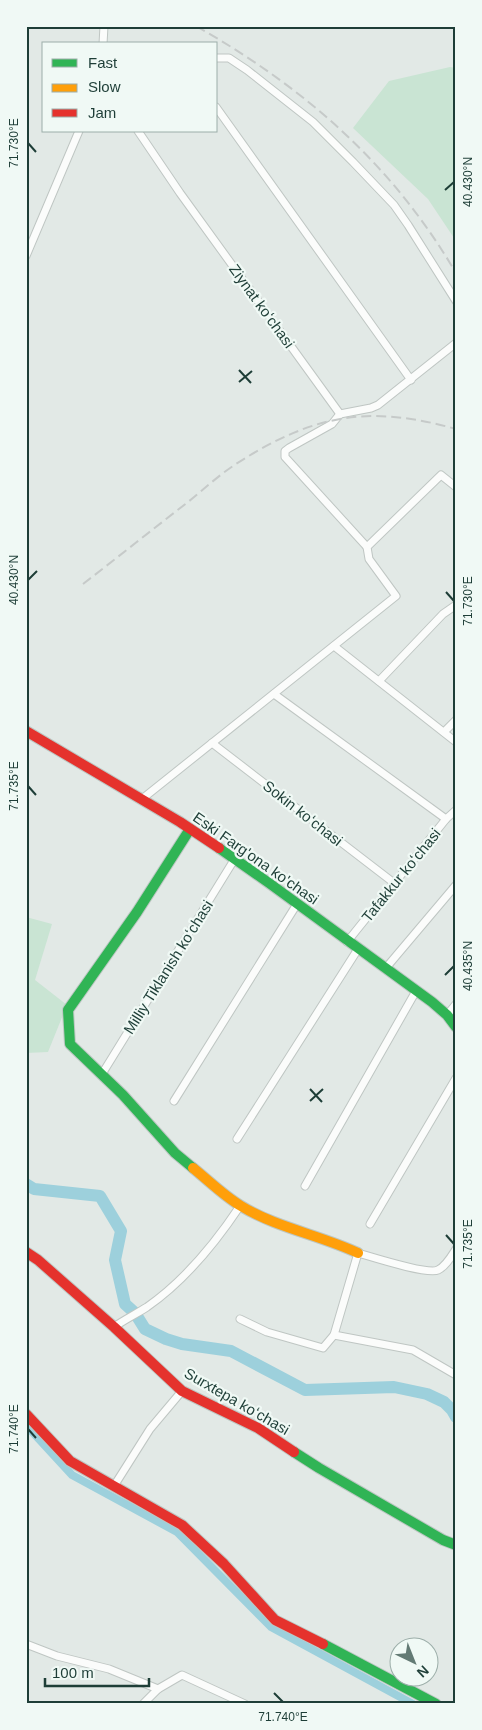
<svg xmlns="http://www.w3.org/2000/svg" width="482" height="1730" font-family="Arial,sans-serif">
  <rect width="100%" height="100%" fill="#e2e9e6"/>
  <!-- green -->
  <g fill="#c9e4d3">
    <polygon points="450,67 456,68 456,241 428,199 353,128 389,81"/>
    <polygon points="26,917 52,924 35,980 67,1005 48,1052 26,1053"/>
  </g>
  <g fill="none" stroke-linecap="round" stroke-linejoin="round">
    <!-- canal -->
    <polyline stroke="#9dd0dc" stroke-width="8" points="26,1425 72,1475 177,1532 271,1627 413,1704"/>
    <!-- river -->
    <polyline stroke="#9dd0dc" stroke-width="12" points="26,1184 34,1189 100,1196 121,1231 115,1260 125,1304 135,1313 145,1329 166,1339 182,1344 231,1351 305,1390 394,1387 427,1394 444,1402 452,1410 456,1417"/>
    <!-- street casing -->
    <g stroke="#bfc6c3" stroke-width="9">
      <g id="street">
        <polyline points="103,44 104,26"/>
        <polyline points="216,58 229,58 247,70 313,122 353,162 394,205 408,225 456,301"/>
        <polyline points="216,107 411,380"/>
        <polyline points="138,131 180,193 340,414"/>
        <polyline points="26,256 79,131"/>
        <polyline points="340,414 332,424 289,448 285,451 285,457 367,547"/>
        <polyline points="340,414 371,408 378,405 456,343"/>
        <polyline points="334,646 456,742"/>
        <polyline points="379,681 443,614 456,605"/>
        <polyline points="274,694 446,819"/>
        <polyline points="444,732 456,720"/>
        <polyline points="212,743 394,883"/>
        <polyline points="142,799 396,596 369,559 367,547 441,475 456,487"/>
        <polyline points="347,942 446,819 456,810"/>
        <polyline points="385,969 456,885"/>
        <polyline points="447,1015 456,1004"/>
        <polyline points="102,1074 234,860"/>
        <polyline points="174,1101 297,904"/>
        <polyline points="237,1139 358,949"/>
        <polyline points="305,1186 416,991"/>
        <polyline points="370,1224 456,1078"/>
        <path d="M240 1319 267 1332 323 1348 334 1335 358 1253C372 1257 428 1275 438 1270 446 1266 451 1257 456 1249"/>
        <path d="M114 1327C124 1320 136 1314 147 1307 183 1282 216 1242 240 1206"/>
        <polyline points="334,1335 413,1350 456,1375"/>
        <polyline points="114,1486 150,1429 182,1391"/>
        <polyline points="26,1644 57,1656 109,1669 158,1689"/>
        <polyline points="143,1704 158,1689 182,1675 245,1704"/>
      </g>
    </g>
    <!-- fast casing -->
    <g stroke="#bdc7c3" stroke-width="12">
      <g id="fast">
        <polyline points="190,829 137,912 68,1010 70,1044 123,1095 175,1153 193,1168"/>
        <polyline points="219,848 269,883 432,1002 447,1015 456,1027"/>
        <polyline points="294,1452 319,1468 443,1540 456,1545"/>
        <polyline points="323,1644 436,1704"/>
      </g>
    </g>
    <!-- slow casing -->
    <g stroke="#bdc7c3" stroke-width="12">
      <path id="slow" d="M193 1168C208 1180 224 1196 241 1206 277 1228 320 1235 358 1253"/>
    </g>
    <!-- jam casing -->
    <g stroke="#bdc7c3" stroke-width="12">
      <g id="jam">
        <polyline points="26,731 180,822 219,848"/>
        <polyline points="26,1252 38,1260 114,1327 182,1391 258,1428 294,1452"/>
        <polyline points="26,1414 70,1461 182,1525 224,1564 275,1620 323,1644"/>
      </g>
    </g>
    <!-- street -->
    <use href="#street" stroke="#fbfcfb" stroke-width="7"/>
    <!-- fast -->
    <use href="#fast" stroke="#30b455" stroke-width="10"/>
    <!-- slow -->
    <use href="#slow" stroke="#ff9f0a" stroke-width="10"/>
    <!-- jam -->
    <use href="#jam" stroke="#e5322d" stroke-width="10"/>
    <!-- rail -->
    <g stroke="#c6cac9" stroke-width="2" stroke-dasharray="10 5" stroke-linecap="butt">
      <path d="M196 26C305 88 392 164 456 273"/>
      <path d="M83 584C118 557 153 529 188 502 204 489 219 475 236 464 312 415 368 404 456 429"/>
    </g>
  </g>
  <!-- ticks -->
  <path fill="none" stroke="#1e3e37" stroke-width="2" d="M28 143 36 152M445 190 454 182M239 370 251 383M239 382 252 371M28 580 37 571M446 592 454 601M28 786 36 795M445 975 454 966M310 1089 322 1102M310 1101 323 1089M446 1235 454 1244M28 1429 36 1438M274 1693 283 1702"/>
  <g text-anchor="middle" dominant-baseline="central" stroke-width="4.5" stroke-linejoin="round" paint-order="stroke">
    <!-- street labels -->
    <g font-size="15" fill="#1e3e37" stroke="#f0f9f5">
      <text transform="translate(262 306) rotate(54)">Ziynat koʻchasi</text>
      <text transform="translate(303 813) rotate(38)">Sokin koʻchasi</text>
      <text transform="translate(256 858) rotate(35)">Eski Farg'ona ko'chasi</text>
      <text transform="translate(401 875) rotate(-51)">Tafakkur koʻchasi</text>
      <text transform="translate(168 967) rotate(-58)">Milliy Tiklanish koʻchasi</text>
      <text transform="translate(237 1401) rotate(30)">Surxtepa koʻchasi</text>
    </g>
  </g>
  <!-- border -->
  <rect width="482" height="1730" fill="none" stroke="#f0f9f5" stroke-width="55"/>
  <!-- legend -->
  <rect x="42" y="42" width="175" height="90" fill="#f0f9f5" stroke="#9caea9"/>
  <rect x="52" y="59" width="25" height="8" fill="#30b455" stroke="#9caea9"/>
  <text x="88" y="68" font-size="15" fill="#1e3e37">Fast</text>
  <rect x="52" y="84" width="25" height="8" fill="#ff9f0a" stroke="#9caea9"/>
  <text x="88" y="92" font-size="15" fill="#1e3e37">Slow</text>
  <rect x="52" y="109" width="25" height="8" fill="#e5322d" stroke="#9caea9"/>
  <text x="88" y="118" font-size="15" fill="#1e3e37">Jam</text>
  <!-- north arrow -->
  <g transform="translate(414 1662) rotate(137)"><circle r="24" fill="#f0f9f5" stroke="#9caea9"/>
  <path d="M0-4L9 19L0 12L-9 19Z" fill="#637a74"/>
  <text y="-8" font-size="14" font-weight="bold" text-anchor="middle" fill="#1e3e37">N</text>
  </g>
  <!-- scale -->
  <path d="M45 1678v8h104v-8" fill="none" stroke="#1e3e37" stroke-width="2.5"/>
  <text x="52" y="1678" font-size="15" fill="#1e3e37" stroke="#f0f9f5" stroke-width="4" paint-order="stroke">100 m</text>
  <rect x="28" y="28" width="426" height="1674" fill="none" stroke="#1e3e37" stroke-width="2"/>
  <g font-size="12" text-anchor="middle" fill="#1e3e37">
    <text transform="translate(14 143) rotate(-90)" y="4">71.730°E</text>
    <text transform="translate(468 182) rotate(-90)" y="4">40.430°N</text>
    <text transform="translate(14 580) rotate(-90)" y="4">40.430°N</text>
    <text transform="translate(468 601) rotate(-90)" y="4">71.730°E</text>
    <text transform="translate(14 786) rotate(-90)" y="4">71.735°E</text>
    <text transform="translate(468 966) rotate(-90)" y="4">40.435°N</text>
    <text transform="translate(468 1244) rotate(-90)" y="4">71.735°E</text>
    <text transform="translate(14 1429) rotate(-90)" y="4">71.740°E</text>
    <text x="283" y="1721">71.740°E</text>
  </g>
</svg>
